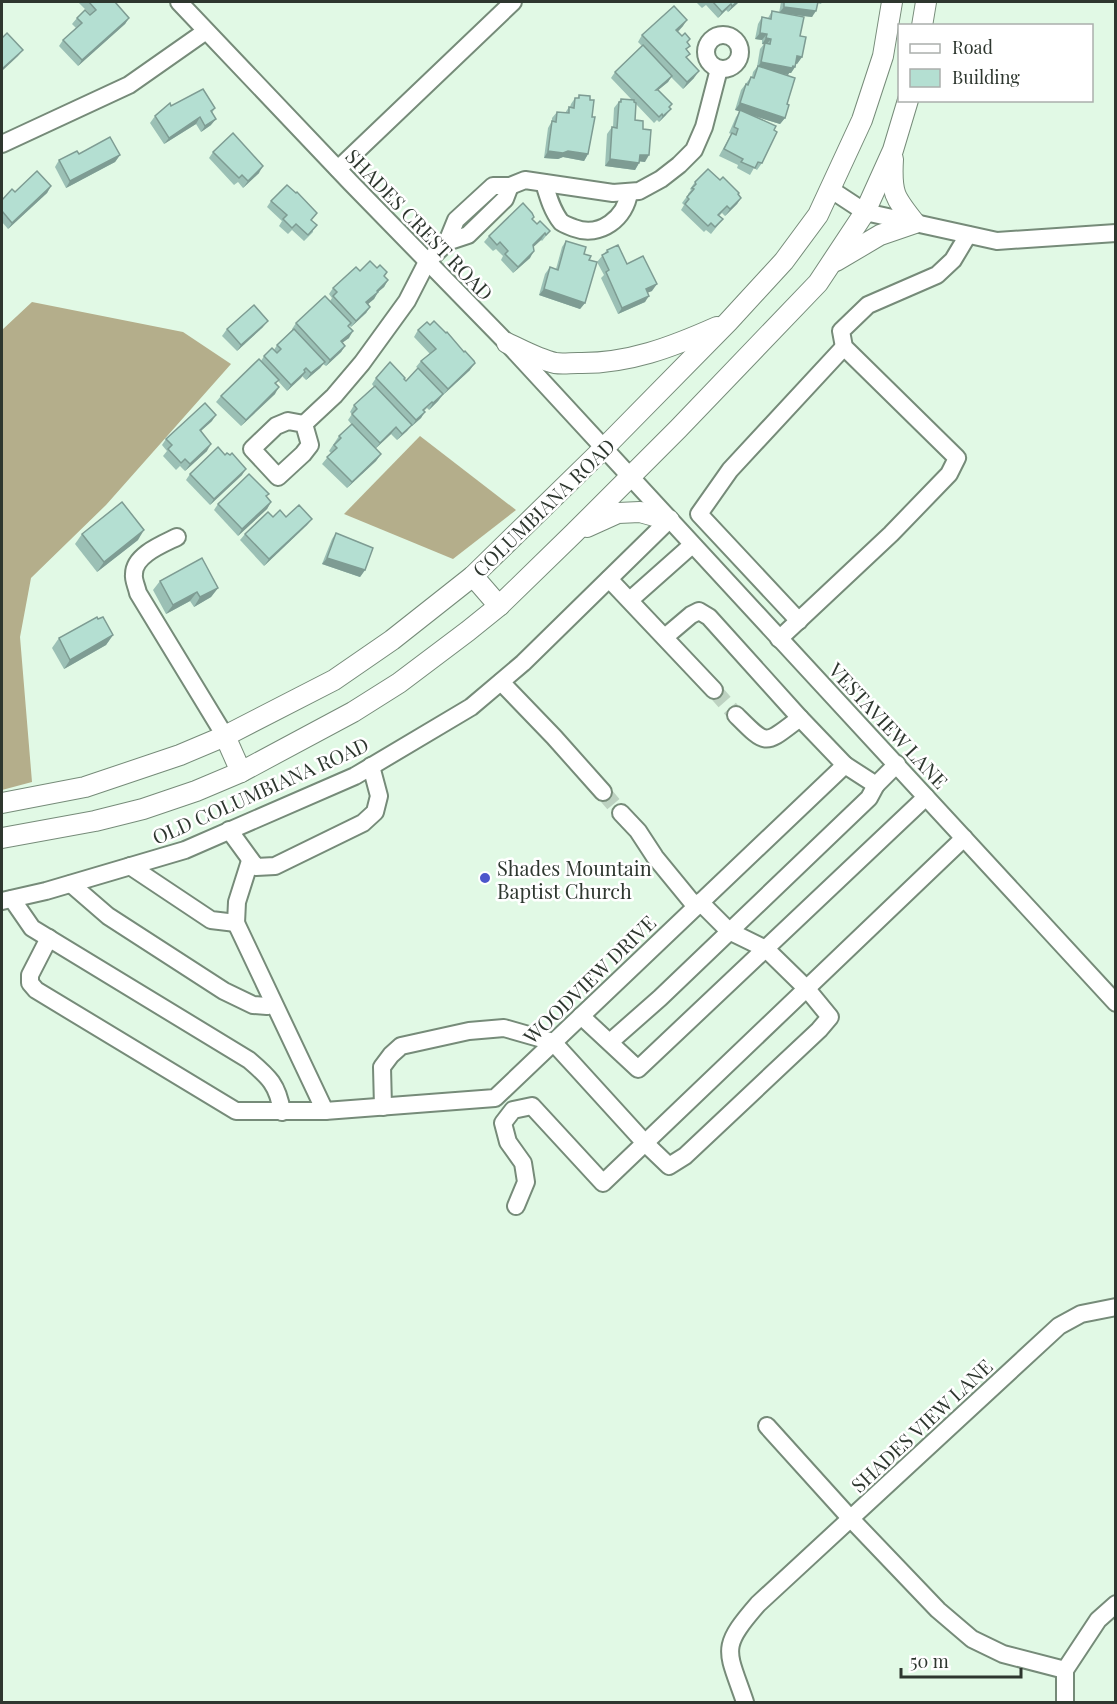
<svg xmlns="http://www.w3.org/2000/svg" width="1117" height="1704" font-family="'Playfair Display',serif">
  <rect width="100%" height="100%" fill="#e1f9e5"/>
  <!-- forest -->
  <g fill="#b4ae8b">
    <polygon points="32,302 183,332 231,364 106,505 31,578 20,637 32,782 2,790 2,330"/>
    <polygon points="420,436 516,510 453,559 344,514"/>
  </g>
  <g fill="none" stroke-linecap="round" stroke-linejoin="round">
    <!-- minor-tunnel -->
    <g stroke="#bdd2c1" stroke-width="16" stroke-dasharray="16 8" stroke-linecap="butt">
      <polyline points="714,690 736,715"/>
      <polyline points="603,792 621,813"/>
    </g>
    <!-- minor casing -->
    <g stroke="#768b79" stroke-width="20">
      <g id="minor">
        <polyline points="179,2 351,183 507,343 1116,1003"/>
        <circle cx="723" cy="52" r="17"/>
        <polyline points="2,144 129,85 206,31"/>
        <polyline points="338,169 513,2"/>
        <path d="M544 183C548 196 552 211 561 222 565 225 569 226 574 228 600 238 626 218 629 192"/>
        <polyline points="830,189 865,212 997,241 1116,233"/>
        <polyline points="447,242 468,235 505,199 510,186"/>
        <polygon points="288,421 304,424 310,445 303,454 278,477 252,449 276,426"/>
        <polyline points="304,424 334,396 362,363 407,301 427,262 447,242 456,220 493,186 510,186 525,180 613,193 639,191 661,179 679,165 694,150 704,127 719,69"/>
        <path d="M177 537C163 544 134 555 134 574 133 580 137 587 138 593L225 736"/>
        <polyline points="609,579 714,690"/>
        <polyline points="630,600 692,545"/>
        <polyline points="799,621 699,514 730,470 844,347"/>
        <polyline points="665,637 691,615 699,611 709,617 800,718"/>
        <polyline points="779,639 891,534 949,474 957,458 844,347 841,331 868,305 937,275 953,260 968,235"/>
        <polyline points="501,682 554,737 603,792"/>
        <path d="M736 715C768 747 764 745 800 718L845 765"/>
        <polyline points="621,813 638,831 655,857 696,907"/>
        <polyline points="229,830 256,867 275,866 363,823 375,812 379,796 371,766"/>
        <polyline points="130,866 211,920 236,923 237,902 250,861"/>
        <polyline points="71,884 108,916 224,991 253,1005 267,1006 273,1003"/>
        <path d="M12 899 32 928 249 1060C269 1077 278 1085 282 1112"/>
        <polyline points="2,901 46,891 185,850 355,776 471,707 523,663 669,520"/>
        <polyline points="236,923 325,1111"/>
        <polyline points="49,938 30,975 30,983 36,990 236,1111 325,1111 495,1098 845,765 876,785 897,764"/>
        <polyline points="581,1016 638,1069 926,797"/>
        <polyline points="610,1042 660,998 869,798 876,785"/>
        <polyline points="383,1107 382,1067 391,1055 401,1046 469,1031 504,1028 553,1042 645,1143 669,1166 685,1156 819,1030 830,1017 807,989 766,949 729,931 700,902"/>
        <polyline points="516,1206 526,1182 523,1163 508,1142 503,1123 513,1110 532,1106 603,1183 964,838"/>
        <polyline points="767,1426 851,1519 938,1610 972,1639 1003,1654 1065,1670"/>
        <path d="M745 1702C727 1649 719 1649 758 1604L1059 1326 1081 1314 1116 1307"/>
        <polyline points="1065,1702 1065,1670 1098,1620 1116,1604"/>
      </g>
    </g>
    <!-- major casing -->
    <g stroke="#768b79" stroke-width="22">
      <g id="major">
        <polyline points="922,26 926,2"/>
        <path d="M836 261 880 235 915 223C894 197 891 193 893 159"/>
        <path d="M507 343C522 350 538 359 555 363 562 364 570 363 578 363 628 364 672 347 717 327"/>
        <polyline points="587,527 618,513 640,512 669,520"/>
        <polyline points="473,576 499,606"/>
        <polyline points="225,736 241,772"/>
        <polyline points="2,803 85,787 180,755 225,736 334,680 392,640 473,576 604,448 728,322 784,261 818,215 862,120 883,56 892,2"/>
        <polyline points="2,838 95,821 143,809 196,791 241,772 353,712 399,683 468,631 499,606 574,533 678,429 818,283 865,212 893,150 908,100"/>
      </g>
    </g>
    <!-- minor -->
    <use href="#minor" stroke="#fff" stroke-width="16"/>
    <!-- major -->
    <use href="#major" stroke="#fff" stroke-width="20"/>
  </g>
  <!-- wall -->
  <g fill="#9bc0b5">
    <polygon points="78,2 115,2 129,18 125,24 78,66 59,46 63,40 76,28 72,24 77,18 91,15"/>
    <polygon points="696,2 739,2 728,12 726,10 718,18 706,5 702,8"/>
    <polygon points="781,2 822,2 821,4 817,3 812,17 787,14 800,36 802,57 797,64 796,63 795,67 791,73 789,73 788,75 777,72 787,104 785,118 780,124 751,115 762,163 757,170 754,168 750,175 737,168 738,165 719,156 731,134 729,133 736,117 740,111 735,110 741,90 751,77 752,77 753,72 757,67 760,49 764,44 762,44 762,40 755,39 758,24 762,17 768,18 772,11 779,13"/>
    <polygon points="683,26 678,32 687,43 687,58 694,78 683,89 671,77 668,82 658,90 669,107 666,115 659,122 657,120 654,123 636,104 635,120 643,129 645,162 640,161 639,163 635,170 605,166 607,134 612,127 613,127 614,108 621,99 632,100 611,78 615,72 642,46 638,42 642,35"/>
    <polygon points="579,95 588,154 584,161 563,157 558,159 544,158 548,128 552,121 552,118 557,112 565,113 569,107 570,107 571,104 575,98 578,98"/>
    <polygon points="171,106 215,108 212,113 211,125 201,132 196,124 164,144 150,123 155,116"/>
    <polygon points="213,152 259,173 243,188 238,182 234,185 209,158"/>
    <polygon points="120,155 115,162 66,188 55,167 59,160"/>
    <polygon points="720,180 741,198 737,204 725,216 722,213 719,216 723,219 711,234 706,230 704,232 681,210 684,205 682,203 688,195 688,194 691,190 690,189 695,182"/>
    <polygon points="51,186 47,193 8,229 2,222 2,200 15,192"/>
    <polygon points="271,201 312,220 313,232 304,241 292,230 288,234 279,226 282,221 267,207"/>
    <polygon points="532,219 537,224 550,231 542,241 541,240 533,247 530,258 513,273 501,260 503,256 496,249 493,251 484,242 489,236"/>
    <polygon points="566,241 584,254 589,260 585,303 580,309 539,295 545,274 550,267 556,269 562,247"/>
    <polygon points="607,250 627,264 652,291 648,292 645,302 618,314 601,278 604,275 597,262"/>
    <polygon points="360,271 384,276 388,280 384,287 378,292 374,299 368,304 370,307 366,313 351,327 349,325 348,326 349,338 342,343 345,346 341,352 326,366 323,364 320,368 306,380 302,376 287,391 278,381 276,384 275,394 241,426 216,402 221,396 261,361 264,356 274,350 277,345 292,330 292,329 296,323 330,301 332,298 329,294 333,288"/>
    <polygon points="263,327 237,351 222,336 227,329"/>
    <polygon points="418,330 464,352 470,370 443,395 438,401 429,410 427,408 424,411 421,418 412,426 411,425 407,431 397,440 391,434 375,449 381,454 376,461 347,488 322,464 331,453 329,451 339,436 352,425 348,420 352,414 350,412 354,405 374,387 372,384 376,378 404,380 406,381 418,368 416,367 421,361 430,354 414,337"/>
    <polygon points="212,421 201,431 207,451 185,471 180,466 176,470 163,456 167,451 162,445 166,439"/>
    <polygon points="225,455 242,475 210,505 186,480 190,474"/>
    <polygon points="271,502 267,509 238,536 214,510 218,504"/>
    <polygon points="273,517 286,517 312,519 307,525 264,566 240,540 245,534"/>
    <polygon points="336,533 365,570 360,577 322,564 332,539"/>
    <polygon points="82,534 138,540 97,572 75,544"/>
    <polygon points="160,581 218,588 211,597 194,607 190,601 166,614 153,590"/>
    <polygon points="113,635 106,645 64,669 52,648 59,638"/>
  </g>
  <!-- shaded-wall -->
  <g fill="#7e9c93">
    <polygon points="737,2 739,2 728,12 732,6"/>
    <polygon points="731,4 726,10 718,18 722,12"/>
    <polygon points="784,7 816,11 812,17 779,13"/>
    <polygon points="129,18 125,24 78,66 82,60"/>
    <polygon points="687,20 683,26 672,37 676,30"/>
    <polygon points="760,33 767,34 762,40 755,39"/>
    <polygon points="766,38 771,39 766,45 762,44"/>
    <polygon points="23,50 18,56 2,71 2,69"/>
    <polygon points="797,56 802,57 797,64 793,63"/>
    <polygon points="761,62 795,67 791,73 789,73 788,75 757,68"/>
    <polygon points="699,71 694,78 683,89 687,82"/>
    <polygon points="672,76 668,82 651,96 656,90"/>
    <polygon points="740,103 785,118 780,124 735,110"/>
    <polygon points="671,109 666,115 659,122 663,116"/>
    <polygon points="200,117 196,124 164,144 169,138"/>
    <polygon points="216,119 211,125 201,132 205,126"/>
    <polygon points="548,151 568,151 588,154 584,161 563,157 558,159 544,158"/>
    <polygon points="120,155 115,162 66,188 70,181"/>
    <polygon points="640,155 649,155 645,162 635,161"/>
    <polygon points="610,159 639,163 635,170 605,166"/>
    <polygon points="263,166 259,173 243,188 248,181"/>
    <polygon points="51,186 47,193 8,229 12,223"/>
    <polygon points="741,198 737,204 725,216 730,209"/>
    <polygon points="545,233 541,240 528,252 533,245"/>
    <polygon points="534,251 530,258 513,273 518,267"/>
    <polygon points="388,280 384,287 372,297 377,291"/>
    <polygon points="657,284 652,291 642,295 646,289"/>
    <polygon points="544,289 585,303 580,309 539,295"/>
    <polygon points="378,292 374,299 362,309 366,302"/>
    <polygon points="649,296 645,302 618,314 622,308"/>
    <polygon points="370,307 366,313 351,327 356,321"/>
    <polygon points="268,321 263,327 237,351 241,345"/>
    <polygon points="353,331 349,338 336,347 341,341"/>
    <polygon points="345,346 341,352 326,366 330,360"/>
    <polygon points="325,362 320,368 306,380 311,373"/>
    <polygon points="475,363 470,370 443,395 448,389"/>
    <polygon points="305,372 301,378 287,391 291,385"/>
    <polygon points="279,387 275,394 241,426 246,420"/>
    <polygon points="443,394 438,401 429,410 433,403"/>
    <polygon points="425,412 421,418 412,426 416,420"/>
    <polygon points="216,415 212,421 195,436 200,430"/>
    <polygon points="412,425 407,431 397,440 402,434"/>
    <polygon points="396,427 391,434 375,449 380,443"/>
    <polygon points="211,444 207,451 185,471 190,464"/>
    <polygon points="381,454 376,461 347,488 352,482"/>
    <polygon points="246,469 242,475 210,505 214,499"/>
    <polygon points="271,502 267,509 238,536 242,529"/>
    <polygon points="312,519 307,525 264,566 269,559"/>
    <polygon points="144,530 138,540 97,572 104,562"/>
    <polygon points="327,558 365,570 360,577 322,564"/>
    <polygon points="218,588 211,597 194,607 200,597"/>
    <polygon points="197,592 190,601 166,614 173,605"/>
    <polygon points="113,635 106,645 64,669 70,660"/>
  </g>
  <!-- building -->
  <g fill="#b4dfd2" stroke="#7e9c93" stroke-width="1.5">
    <polygon points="89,2 115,2 129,18 82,60 63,40 82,23 77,18 85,10 90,15 96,10"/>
    <polygon points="713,2 737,2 732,6 731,4 722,12"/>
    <polygon points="784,2 818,2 816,11 784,7"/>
    <polygon points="674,6 687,20 676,30 682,36 685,33 690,39 687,42 690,46 686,49 690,54 686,57 699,71 687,82 642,35"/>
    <polygon points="772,11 804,17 800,36 806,37 802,57 797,56 795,67 793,66 792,68 761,62 765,43 770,44 771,39 766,38 767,34 760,33 762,17 771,19"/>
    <polygon points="7,33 23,50 2,69 2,38"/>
    <polygon points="643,45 672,76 656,90 658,90 672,104 669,107 671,109 663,116 662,114 659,117 615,72"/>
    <polygon points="758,66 795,78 787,104 789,105 785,118 740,103 746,84 748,85 751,77 754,78"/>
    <polygon points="203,89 215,108 211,111 216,119 205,126 200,117 169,138 155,116 170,103 171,106"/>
    <polygon points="579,95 590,96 590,100 594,100 592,117 595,117 588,154 568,151 563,153 548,151 552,121 556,122 557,112 569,113 569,107 574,108 575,98 579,98"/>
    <polygon points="621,99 634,100 634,102 636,103 635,120 643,121 643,129 651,130 649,155 640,155 639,163 610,159 612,127 617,128 619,102 621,102"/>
    <polygon points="740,110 776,126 774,130 777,132 762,163 758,162 755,168 741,162 743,159 724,149 732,133 736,135 738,129 734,127"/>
    <polygon points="233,133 263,166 248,181 242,175 239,178 213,152"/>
    <polygon points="110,137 120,155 70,181 59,160 77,151 79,154"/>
    <polygon points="708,169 720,180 723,177 739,193 738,194 741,198 730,209 727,206 718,215 723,219 715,227 711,223 708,226 685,204 689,199 687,197 694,189 692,188 696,184 695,182"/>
    <polygon points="37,171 51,186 12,223 2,211 2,200 12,189 15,192"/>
    <polygon points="287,185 296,193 297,192 317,213 311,220 317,225 308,235 296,224 292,228 283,219 287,215 271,201"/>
    <polygon points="523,203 532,213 534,217 532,219 537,224 540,221 550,231 546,235 545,233 533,245 534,251 518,267 505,254 508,251 500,242 497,245 489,236"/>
    <polygon points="566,241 586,247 584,254 591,256 589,260 597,262 585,303 544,289 550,267 558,270"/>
    <polygon points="618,245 627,264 643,256 657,284 646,289 649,296 622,308 606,272 609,270 602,255 608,252 607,250"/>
    <polygon points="370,261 377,268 380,265 387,272 384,276 388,280 377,291 378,292 366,302 370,307 356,321 333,296 337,292 333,288 356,267 360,271"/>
    <polygon points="325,296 351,323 348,326 353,331 341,341 345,346 330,360 296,323"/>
    <polygon points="254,305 268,321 241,345 227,329"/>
    <polygon points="434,321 446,333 447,332 464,352 465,351 474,361 475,363 448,389 421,361 436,349 418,330 427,322 430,325"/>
    <polygon points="294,329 325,362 311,373 306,368 304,370 305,372 291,385 264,356 272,348 277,353 281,349 277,345"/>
    <polygon points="259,359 279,380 275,383 279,387 246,420 221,396"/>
    <polygon points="390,362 405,378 404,379 406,381 418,368 443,394 433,403 432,402 423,410 425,412 416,420 376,378"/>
    <polygon points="375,386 412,425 402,434 396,427 380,443 352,414 357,409 354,405"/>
    <polygon points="205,403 216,415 200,430 211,444 190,464 185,459 181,463 168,449 172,445 166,439"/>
    <polygon points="352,424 381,454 352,482 327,457 337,448 334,445 341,438 339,436"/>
    <polygon points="218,447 225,455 227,453 230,455 232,453 246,469 214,499 190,474"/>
    <polygon points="249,474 269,494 266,496 271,502 242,529 218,504"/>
    <polygon points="122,502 144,530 104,562 82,534"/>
    <polygon points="299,505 312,519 269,559 245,534 268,512 273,517 280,510 286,517"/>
    <polygon points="336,533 373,548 365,570 327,558"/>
    <polygon points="202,558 218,588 200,597 197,592 173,605 160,581"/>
    <polygon points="97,617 98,619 103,617 113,635 70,660 59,638"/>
  </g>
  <!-- markers -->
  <circle fill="#4c56cb" stroke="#fff" stroke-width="2" cx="485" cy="878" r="6"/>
  <g text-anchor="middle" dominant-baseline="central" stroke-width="5" stroke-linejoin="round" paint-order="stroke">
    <!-- street labels -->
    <g font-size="20" fill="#2e372f" stroke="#fff">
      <text transform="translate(420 224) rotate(46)">SHADES CREST ROAD</text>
      <text transform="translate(543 507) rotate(-44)">COLUMBIANA ROAD</text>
      <text transform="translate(889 725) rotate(47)">VESTAVIEW LANE</text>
      <text transform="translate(260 790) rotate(-24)">OLD COLUMBIANA ROAD</text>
      <text transform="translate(589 979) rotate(-44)">WOODVIEW DRIVE</text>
      <text transform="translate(921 1425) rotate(-43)">SHADES VIEW LANE</text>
    </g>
    <!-- poi labels -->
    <g font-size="20" fill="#2e372f" stroke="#fff" text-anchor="start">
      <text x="497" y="867">Shades Mountain<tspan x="497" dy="23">Baptist Church</tspan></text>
    </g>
  </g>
  <!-- border -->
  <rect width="1117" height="1704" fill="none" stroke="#2e372f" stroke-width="6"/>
  <!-- legend -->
  <rect x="898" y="24" width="195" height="78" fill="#ffffff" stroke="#abafac" stroke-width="1.5"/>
  <rect x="910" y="44" width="30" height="9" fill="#ffffff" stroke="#abafac" stroke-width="1.5"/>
  <text x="952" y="54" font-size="18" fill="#2e372f">Road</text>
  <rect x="910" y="69" width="30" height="18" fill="#b4dfd2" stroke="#abafac" stroke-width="1.5"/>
  <text x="952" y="84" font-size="18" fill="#2e372f">Building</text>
  <!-- scale -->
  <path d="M901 1668v9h120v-9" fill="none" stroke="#2e372f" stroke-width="3"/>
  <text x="910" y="1668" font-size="18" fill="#2e372f" stroke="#ffffff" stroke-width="4.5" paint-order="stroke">50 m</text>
</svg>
